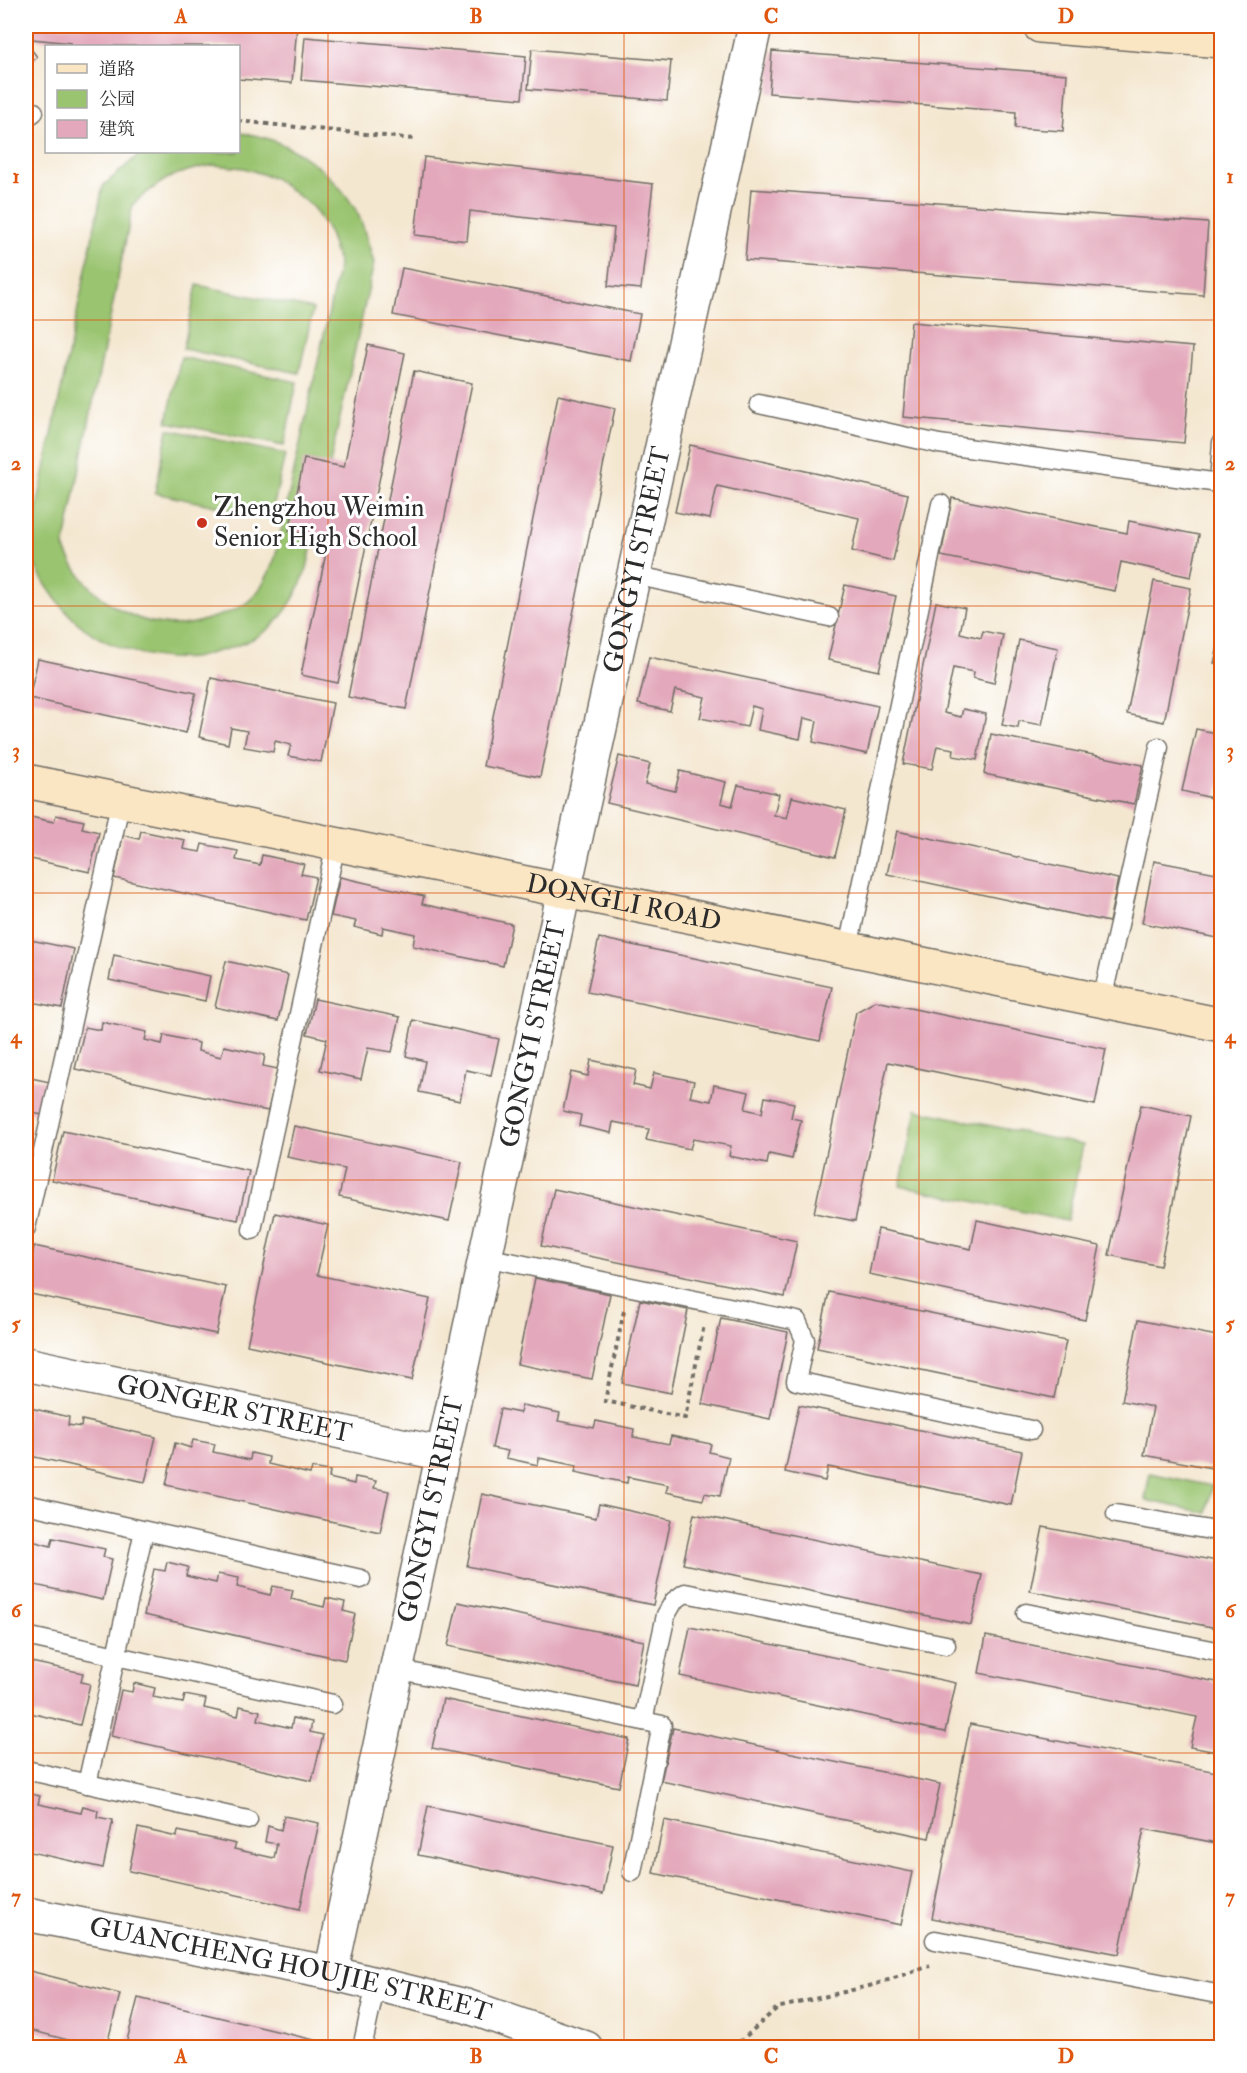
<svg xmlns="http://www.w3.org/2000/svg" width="1247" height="2073" font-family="'IM FELL Double Pica','Noto Serif SC',serif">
  <rect width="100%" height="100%" fill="#fff"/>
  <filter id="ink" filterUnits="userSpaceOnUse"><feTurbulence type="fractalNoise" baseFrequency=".0167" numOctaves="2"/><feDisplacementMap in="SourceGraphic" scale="12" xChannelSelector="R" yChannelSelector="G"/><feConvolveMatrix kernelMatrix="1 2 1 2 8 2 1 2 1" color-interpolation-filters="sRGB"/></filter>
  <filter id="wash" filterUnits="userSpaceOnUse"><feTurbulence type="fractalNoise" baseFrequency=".008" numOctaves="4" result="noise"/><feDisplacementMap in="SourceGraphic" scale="24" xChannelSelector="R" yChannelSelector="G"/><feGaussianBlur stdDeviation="1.35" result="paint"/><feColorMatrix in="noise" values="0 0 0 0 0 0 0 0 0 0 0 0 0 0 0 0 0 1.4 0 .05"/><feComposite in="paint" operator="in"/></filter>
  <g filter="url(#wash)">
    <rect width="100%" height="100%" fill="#f4e7d0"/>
    <!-- green -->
    <g fill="#9ac470" stroke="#62784e" stroke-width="1.5" fill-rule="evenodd">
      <path d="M239 133C286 136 336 173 358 214 365 229 369 247 374 263L307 568C299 589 291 607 275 623 262 637 241 645 223 650 213 652 202 657 192 658 156 661 113 650 84 628 58 608 41 580 28 551L103 186 140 154 146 152H238ZM214 165 244 168 274 178 312 206 328 230 339 265 275 558C269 573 263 587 252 598 241 609 225 614 211 618 204 620 196 623 189 624 135 631 84 594 64 547L133 204C164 178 174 172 214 165Z"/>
      <polygon points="197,285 313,309 299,373 183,349"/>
      <polygon points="181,357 297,382 284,446 167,422"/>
      <polygon points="168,429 285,454 271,518 155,493"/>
      <polygon points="916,1110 1083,1145 1067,1221 900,1186"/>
      <polygon points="1150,1473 1212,1486 1206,1513 1145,1500"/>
    </g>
    <g id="blocks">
      <!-- building -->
      <g fill="#e3a8bb">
        <polygon points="26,26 297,26 292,83 238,79 238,46 70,46 71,43 32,39 26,32"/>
        <polygon points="305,37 526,56 522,99 301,80"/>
        <polygon points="26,42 37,57 26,67"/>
        <polygon points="532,49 671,61 667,101 528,89"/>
        <polygon points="772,51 1067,74 1063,131 1015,128 1016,112 769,93"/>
        <polygon points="424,157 653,184 641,289 608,286 614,228 470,211 467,241 415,235"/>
        <polygon points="751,189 1208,223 1203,295 745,260"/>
        <polygon points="402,268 640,314 631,361 393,315"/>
        <polygon points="911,322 1193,347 1184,443 903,417"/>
        <polygon points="368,345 405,353 338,683 301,675 329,538 289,531 304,459 344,467"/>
        <polygon points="414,371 472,383 406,709 348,697"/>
        <polygon points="558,395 615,408 540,777 483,766"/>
        <polygon points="690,445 908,494 893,561 852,551 859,518 717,486 710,519 675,512"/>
        <polygon points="952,498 1127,533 1129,521 1199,535 1191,577 1121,562 1115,591 941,556"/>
        <polygon points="1154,581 1191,588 1164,722 1127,714"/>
        <polygon points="845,585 896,596 879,671 828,660"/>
        <polygon points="936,602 965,608 960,633 981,638 983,631 1003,635 994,683 973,678 974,672 953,668 944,713 961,717 963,709 986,714 977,760 953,756 954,749 937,746 932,769 903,764"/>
        <polygon points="1221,634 1222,634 1222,664 1214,663"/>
        <polygon points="1019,640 1058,648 1042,725 1019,721 1018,728 1002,725"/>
        <polygon points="649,657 878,706 867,754 813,742 817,721 804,718 800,739 758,730 762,709 752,706 747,727 700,718 705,697 675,690 670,711 638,704"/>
        <polygon points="38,659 196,693 186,733 29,698"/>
        <polygon points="211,678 333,703 321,762 288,756 291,745 275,741 273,752 244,747 247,731 231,728 228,744 199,737"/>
        <polygon points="1196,729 1222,734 1222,776 1216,799 1182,791"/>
        <polygon points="991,734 1143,765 1134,804 984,774"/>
        <polygon points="619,756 650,764 645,784 675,791 680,771 726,782 721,803 732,806 738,785 779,794 774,815 787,818 792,797 846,810 835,857 607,803"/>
        <polygon points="56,815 84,821 82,828 99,832 90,872 26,858 26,816 54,822"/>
        <polygon points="141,831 185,840 183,849 200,852 202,844 238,851 236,860 260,865 262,855 304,864 301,874 316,877 306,920 114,878 123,835 139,839"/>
        <polygon points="897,831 1118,879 1109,922 887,874"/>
        <polygon points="1154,861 1222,874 1222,939 1142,923"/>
        <polygon points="340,877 424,896 422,904 512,924 503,966 413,946 415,934 383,927 382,934 354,927 356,921 331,916"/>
        <polygon points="599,938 832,987 820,1041 587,992"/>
        <polygon points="26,939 74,949 62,1008 26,1001"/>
        <polygon points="114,955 210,976 205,1001 109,980"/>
        <polygon points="226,961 288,975 278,1021 215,1007"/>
        <polygon points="315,999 400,1017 392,1052 368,1048 361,1079 320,1070 327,1039 307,1034"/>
        <polygon points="876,1001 1106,1049 1095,1105 888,1062 855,1221 814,1213 856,1012"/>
        <polygon points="413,1020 499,1039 491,1075 466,1070 460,1101 419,1092 425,1061 406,1056"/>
        <polygon points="102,1022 147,1032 145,1040 162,1044 164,1035 199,1043 198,1051 221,1057 224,1046 265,1055 263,1066 278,1069 268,1111 75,1069 85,1027 101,1030"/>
        <polygon points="591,1060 636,1070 633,1085 650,1089 654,1073 694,1081 690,1097 711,1101 714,1085 749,1092 745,1109 762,1113 765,1097 794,1103 791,1118 801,1120 792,1159 769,1154 767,1164 729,1156 731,1146 693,1139 690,1149 646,1140 649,1129 613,1122 611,1133 579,1126 581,1115 563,1111 571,1072 588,1076"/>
        <polygon points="26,1077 50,1082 43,1115 26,1112"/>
        <polygon points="1141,1105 1191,1116 1160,1266 1109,1255"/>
        <polygon points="294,1126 462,1162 449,1221 339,1197 345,1169 287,1157"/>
        <polygon points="63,1131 249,1171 238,1220 52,1180"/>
        <polygon points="554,1189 797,1241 785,1297 541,1246"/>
        <polygon points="275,1213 328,1225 317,1275 430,1299 412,1380 247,1345"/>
        <polygon points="977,1220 1100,1246 1085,1320 869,1274 878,1229 971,1249"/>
        <polygon points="34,1246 226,1287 216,1334 26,1293"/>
        <polygon points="535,1278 610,1294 592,1379 517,1364"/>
        <polygon points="829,1292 1066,1341 1054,1398 817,1348"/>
        <polygon points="640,1300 688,1310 671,1393 622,1383"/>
        <polygon points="721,1318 788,1332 770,1419 702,1404"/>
        <polygon points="1138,1320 1222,1337 1222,1470 1144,1455 1153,1407 1122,1401"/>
        <polygon points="522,1405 560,1413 558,1421 594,1428 596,1421 634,1429 633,1437 669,1444 671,1436 711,1444 709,1452 729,1457 720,1496 705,1493 703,1500 666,1492 668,1485 628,1477 627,1483 575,1472 577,1466 539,1458 538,1465 506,1458 508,1451 492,1448 500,1409 520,1413"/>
        <polygon points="799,1405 1022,1451 1011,1505 828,1467 825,1481 785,1472"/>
        <polygon points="26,1407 69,1417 68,1425 81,1427 82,1420 156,1437 145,1482 26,1455"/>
        <polygon points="193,1440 215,1444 213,1452 250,1460 251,1453 269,1457 268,1464 310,1474 312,1468 330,1471 329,1478 354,1484 355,1477 376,1481 374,1488 389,1491 380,1532 166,1485 175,1443 191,1448"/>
        <polygon points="482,1494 596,1518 599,1504 671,1520 653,1605 467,1566"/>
        <polygon points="694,1514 982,1575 971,1625 683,1564"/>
        <polygon points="1043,1527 1222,1562 1222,1629 1030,1591"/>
        <polygon points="26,1532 29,1533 28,1540 51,1546 53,1538 105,1549 103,1557 112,1559 103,1600 26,1583"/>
        <polygon points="167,1562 188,1567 186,1576 216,1583 218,1574 239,1578 237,1587 270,1595 273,1586 293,1590 291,1599 324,1607 326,1598 345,1602 343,1611 355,1614 345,1660 144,1615 154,1569 165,1571"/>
        <polygon points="458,1602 644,1641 635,1685 448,1646"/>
        <polygon points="690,1627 956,1683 945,1732 680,1676"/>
        <polygon points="986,1636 1222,1683 1222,1753 1190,1747 1197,1717 979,1673"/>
        <polygon points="31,1662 83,1673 81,1682 90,1684 80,1725 26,1712 26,1669 29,1670"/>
        <polygon points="134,1683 155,1688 153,1697 183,1703 185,1695 206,1699 204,1708 238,1716 240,1706 260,1711 258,1720 291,1728 293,1718 312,1722 310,1732 323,1735 312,1781 111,1736 121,1690 132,1692"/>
        <polygon points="443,1699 629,1739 619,1787 432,1748"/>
        <polygon points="970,1724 1222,1773 1222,1844 1144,1829 1119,1954 932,1918"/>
        <polygon points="673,1728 940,1784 929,1838 661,1781"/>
        <polygon points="26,1793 40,1796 38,1804 81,1813 83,1806 98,1810 97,1817 113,1820 103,1868 26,1851"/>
        <polygon points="428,1806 613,1845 603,1894 418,1855"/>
        <polygon points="284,1816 319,1823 300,1909 129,1871 138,1828 177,1837 178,1831 236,1844 234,1849 274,1858 277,1844 265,1842 268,1826 281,1830"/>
        <polygon points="664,1820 912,1872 901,1925 653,1873"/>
        <polygon points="26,1970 120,1994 106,2048 98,2048 26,2029"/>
        <polygon points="138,1998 331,2044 330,2048 125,2048"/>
        <polygon points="422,2040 450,2047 450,2048 420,2048"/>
      </g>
    </g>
  </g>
  <g filter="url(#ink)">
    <use href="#blocks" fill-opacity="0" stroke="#716d65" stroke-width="1.5"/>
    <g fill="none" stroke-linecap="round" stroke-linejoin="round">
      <!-- lane casing -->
      <g stroke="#716d65" stroke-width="21">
        <g id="lane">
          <polyline points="26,118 34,112"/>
          <polyline points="759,404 939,444 1219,483 1222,442"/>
          <polyline points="634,575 829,617"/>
          <polyline points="848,948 941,504"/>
          <polyline points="1102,1000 1159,747"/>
          <polyline points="26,1228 121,800"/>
          <polyline points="252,1230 336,844"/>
          <polyline points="485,1257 797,1321 805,1340 796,1381 1031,1430"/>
          <polyline points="26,1504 361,1579"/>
          <polyline points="1116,1514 1222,1532"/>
          <polyline points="1026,1613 1222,1652"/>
          <polyline points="26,1636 333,1704"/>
          <polyline points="396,1669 662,1725 632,1872"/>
          <polyline points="643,1721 666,1615 674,1601 685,1593 946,1645"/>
          <polyline points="26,1770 248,1820"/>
          <polyline points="87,1784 144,1531"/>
          <polyline points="935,1940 1222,1995"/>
          <polyline points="362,2048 376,1984"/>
        </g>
      </g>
      <!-- street casing -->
      <g stroke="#716d65" stroke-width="36">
        <g id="street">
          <path id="s1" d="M26 1364 443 1454"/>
          <path id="s2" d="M26 1914 331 1973 466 2006 586 2048"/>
          <path id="s3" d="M331 1973 564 891 755 26"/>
        </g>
      </g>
      <!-- secondary casing -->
      <g stroke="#716d65" stroke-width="36">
        <g id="secondary">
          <polyline points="1040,26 1222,41"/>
          <path id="s4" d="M26 781 1222 1025"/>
        </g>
      </g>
      <!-- path -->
      <g stroke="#716d65" stroke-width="4" stroke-dasharray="4.5 4.5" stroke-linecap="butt">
        <polyline points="238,121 414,139"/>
        <polyline points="624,1311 605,1401 685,1418 704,1325"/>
        <polyline points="733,2048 777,2008 873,1985 930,1966"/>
      </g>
      <!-- lane -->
      <use href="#lane" stroke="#fff" stroke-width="18"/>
      <!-- street -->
      <use href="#street" stroke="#fff" stroke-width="33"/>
      <!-- secondary -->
      <use href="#secondary" stroke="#fbe6c4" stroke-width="33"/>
    </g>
  </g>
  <!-- grid -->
  <path fill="none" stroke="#df570e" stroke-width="1.5" stroke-opacity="0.55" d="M328 26V2048M624 26V2048M919 26V2048M26 320H1222M26 606H1222M26 893H1222M26 1180H1222M26 1467H1222M26 1753H1222"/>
  <!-- markers -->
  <circle fill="#c8321e" stroke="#fff" stroke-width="2" cx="202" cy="523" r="6"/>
  <g text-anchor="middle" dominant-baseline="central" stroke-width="6" stroke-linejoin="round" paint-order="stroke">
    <!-- poi labels -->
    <g font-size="26" fill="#2b2b2b" stroke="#fff" text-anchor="start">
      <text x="214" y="508">Zhengzhou Weimin<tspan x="214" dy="30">Senior High School</tspan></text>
    </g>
    <!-- street labels -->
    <g font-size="26" fill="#2b2b2b" stroke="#fff">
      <text stroke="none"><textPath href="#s3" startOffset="1446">GONGYI STREET</textPath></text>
      <text stroke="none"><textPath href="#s4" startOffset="610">DONGLI ROAD</textPath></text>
      <text stroke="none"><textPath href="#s3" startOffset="960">GONGYI STREET</textPath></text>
      <text stroke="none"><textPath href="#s1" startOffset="213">GONGER STREET</textPath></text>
      <text stroke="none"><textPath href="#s3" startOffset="474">GONGYI STREET</textPath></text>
      <text stroke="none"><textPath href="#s2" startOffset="270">GUANCHENG HOUJIE STREET</textPath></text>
    </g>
  </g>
  <!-- margin -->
  <rect width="1247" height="2073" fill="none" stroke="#fff" stroke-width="66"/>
  <!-- legend -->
  <rect x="45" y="45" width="195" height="108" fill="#ffffff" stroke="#aaaaaa" stroke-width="1.5"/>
  <rect x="57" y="64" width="30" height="9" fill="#fbe6c4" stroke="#aaaaaa" stroke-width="1.5"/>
  <text x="99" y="75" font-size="18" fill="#2b2b2b">道路</text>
  <rect x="57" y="90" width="30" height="18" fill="#9ac470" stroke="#aaaaaa" stroke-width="1.5"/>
  <text x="99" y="105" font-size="18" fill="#2b2b2b">公园</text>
  <rect x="57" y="120" width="30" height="18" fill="#e3a8bb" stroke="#aaaaaa" stroke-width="1.5"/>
  <text x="99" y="135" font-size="18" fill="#2b2b2b">建筑</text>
  <rect x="33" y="33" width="1181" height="2007" fill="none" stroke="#df570e" stroke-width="2"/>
  <g font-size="20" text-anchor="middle" font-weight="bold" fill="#df570e">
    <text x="181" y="23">A</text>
    <text x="476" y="23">B</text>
    <text x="771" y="23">C</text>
    <text x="1066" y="23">D</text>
    <text x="16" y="183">1</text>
    <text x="1230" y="183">1</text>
    <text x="16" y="470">2</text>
    <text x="1230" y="470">2</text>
    <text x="16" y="757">3</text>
    <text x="1230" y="757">3</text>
    <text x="16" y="1043">4</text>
    <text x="1230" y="1043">4</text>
    <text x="16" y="1330">5</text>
    <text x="1230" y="1330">5</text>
    <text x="16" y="1617">6</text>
    <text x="1230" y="1617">6</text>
    <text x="16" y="1903">7</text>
    <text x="1230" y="1903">7</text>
    <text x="181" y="2063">A</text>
    <text x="476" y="2063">B</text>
    <text x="771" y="2063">C</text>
    <text x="1066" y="2063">D</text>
  </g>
</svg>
